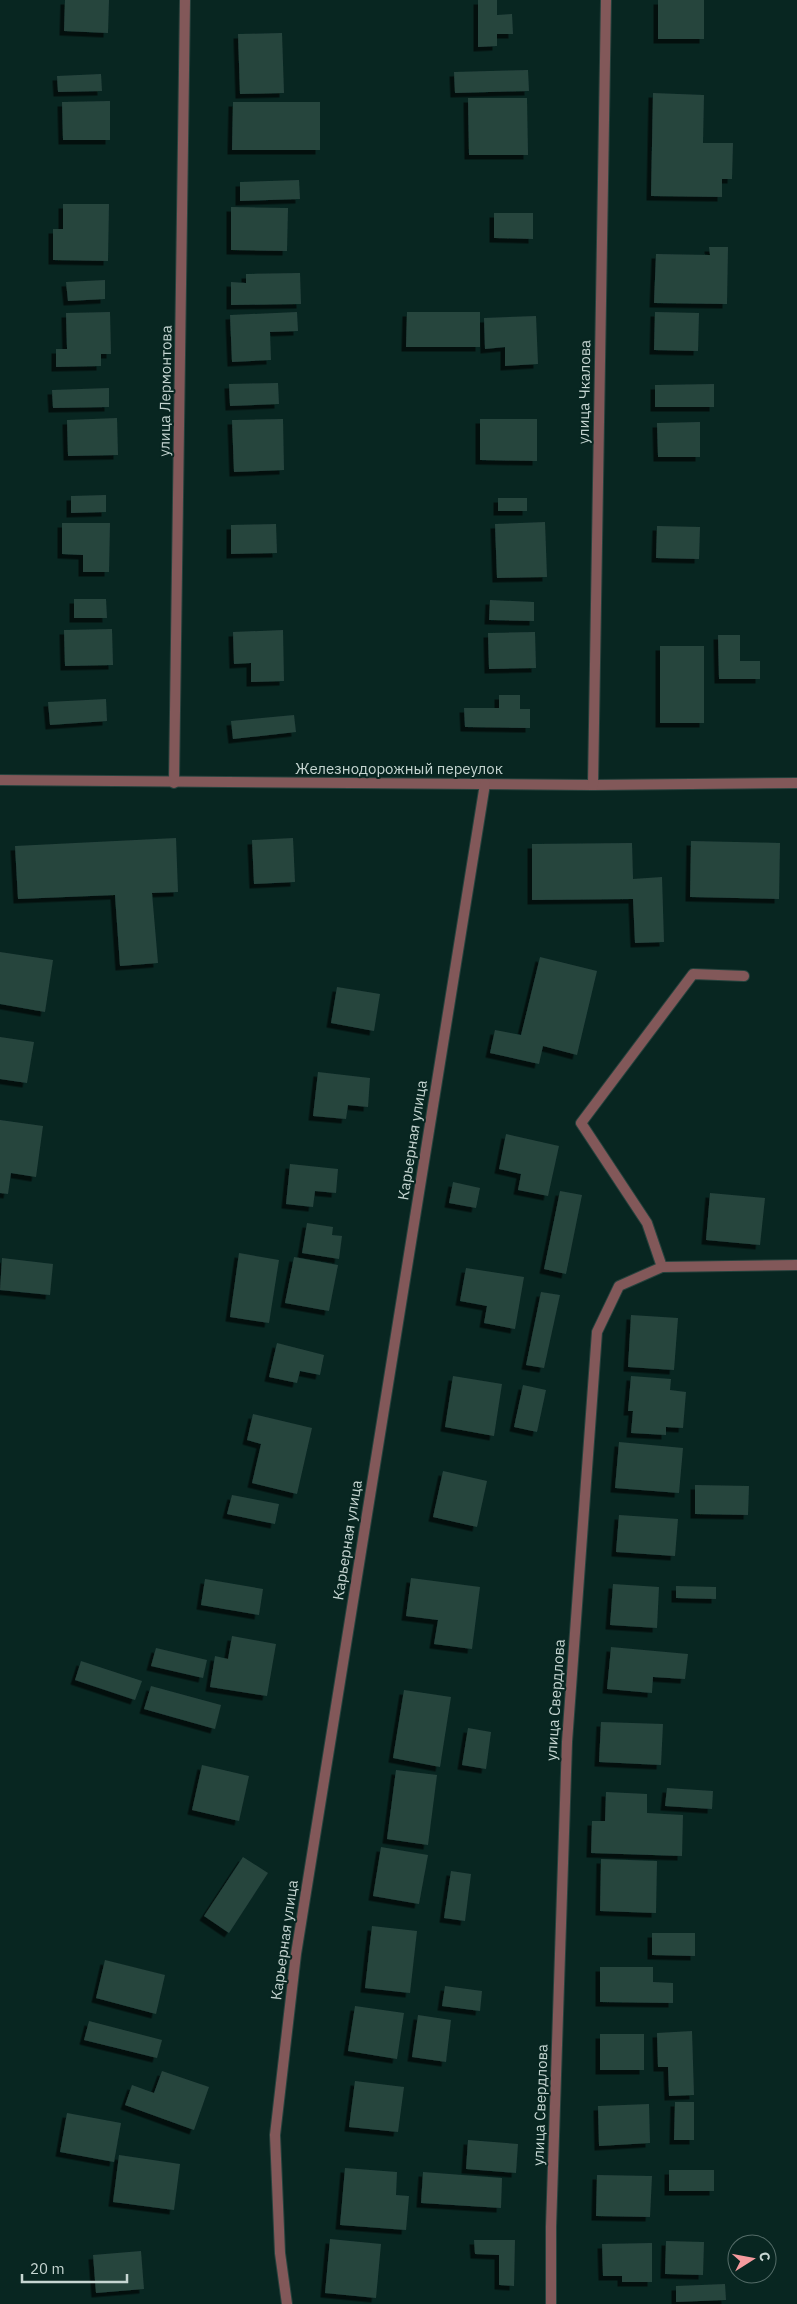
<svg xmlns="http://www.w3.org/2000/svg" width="797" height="2304" font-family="'IBM Plex Sans',sans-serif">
  <defs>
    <filter id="shadow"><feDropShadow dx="-4.5" dy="4.5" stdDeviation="0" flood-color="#0009"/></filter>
  </defs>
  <rect width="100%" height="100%" fill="#082621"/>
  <!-- building -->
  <g fill="#27443e" filter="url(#shadow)">
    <polygon points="65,0 109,0 108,33 64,31"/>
    <polygon points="478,0 497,0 497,15 512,14 513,34 497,34 497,46 478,47"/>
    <rect x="658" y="0" width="46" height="39"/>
    <polygon points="282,33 284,93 240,94 238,34"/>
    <polygon points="528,70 529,91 455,93 454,72"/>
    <polygon points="101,74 102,91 58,92 57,76"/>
    <polygon points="653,93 704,95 703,143 733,143 732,179 722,179 722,197 651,196"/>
    <polygon points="468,98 527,98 528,155 469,155"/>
    <polygon points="110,101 110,140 63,140 62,102"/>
    <polygon points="233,102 320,102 320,150 232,150"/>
    <polygon points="299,180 300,199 240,201 240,182"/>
    <polygon points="63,204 109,204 108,261 53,260 53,229 63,229"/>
    <polygon points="231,207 288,208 287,251 231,250"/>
    <polygon points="494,213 533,213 533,239 494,238"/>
    <polygon points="709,247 728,247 727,304 654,303 656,254 710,255"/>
    <polygon points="300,273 301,304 231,305 231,282 246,283 246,274"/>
    <polygon points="105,280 105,299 68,301 66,282"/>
    <polygon points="110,312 111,354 101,354 101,366 56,367 56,349 67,349 66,313"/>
    <polygon points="297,312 298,331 270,332 271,360 232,362 230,315"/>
    <polygon points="407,312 480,312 480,347 406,347"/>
    <polygon points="655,312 699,313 698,351 654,350"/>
    <polygon points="536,316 538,364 505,366 505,347 485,349 484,318"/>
    <polygon points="278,383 279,404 230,406 229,384"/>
    <polygon points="714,384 714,407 655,407 655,385"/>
    <polygon points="109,388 109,407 53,408 52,390"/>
    <polygon points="117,418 118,455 68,456 67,420"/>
    <polygon points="283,419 284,470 234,472 232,420"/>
    <polygon points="480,419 537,419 537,461 480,460"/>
    <polygon points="700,422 700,457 658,457 657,423"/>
    <polygon points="106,495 106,512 71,513 71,496"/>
    <rect x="498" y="498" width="29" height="13"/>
    <polygon points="545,522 547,577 497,578 495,524"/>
    <polygon points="62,523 110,523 109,572 83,572 83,555 62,554"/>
    <polygon points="276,524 277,553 231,554 231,525"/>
    <polygon points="657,526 700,527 699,559 656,558"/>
    <polygon points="74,599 106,599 107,618 74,618"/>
    <polygon points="490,600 534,602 534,621 489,620"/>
    <polygon points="112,629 113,665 65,666 64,630"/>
    <polygon points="283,630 284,681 251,682 251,663 234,664 233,632"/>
    <polygon points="535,632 536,668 489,669 488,633"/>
    <polygon points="718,635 740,635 740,661 760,661 760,679 719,679"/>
    <rect x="660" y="646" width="44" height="77"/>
    <polygon points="499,695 520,695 520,709 530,709 530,728 465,727 464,708 499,708"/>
    <polygon points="106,699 107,721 50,725 48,702"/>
    <polygon points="294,715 296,732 233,739 231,721"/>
    <polygon points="176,838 178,892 152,893 158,963 120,966 115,895 18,899 15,846"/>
    <polygon points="293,838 295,882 254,884 252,840"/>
    <polygon points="691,841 780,843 779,899 690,897"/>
    <polygon points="632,843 633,879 662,877 664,942 635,943 633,899 532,900 532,844"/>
    <polygon points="0,952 53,960 45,1012 0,1004"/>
    <polygon points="540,957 597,971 577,1055 543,1046 539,1064 490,1053 495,1030 521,1035"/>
    <polygon points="337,987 380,994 374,1031 331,1023"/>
    <polygon points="0,1037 34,1042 27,1083 0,1079"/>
    <polygon points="318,1072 370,1078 368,1107 348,1105 346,1119 313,1116"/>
    <polygon points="0,1120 43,1126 36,1177 11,1173 8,1194 0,1193"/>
    <polygon points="506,1134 559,1146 548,1196 518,1190 521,1174 499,1169"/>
    <polygon points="290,1164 338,1169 336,1193 315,1191 313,1207 286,1204"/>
    <polygon points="453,1182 480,1188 476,1208 449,1203"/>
    <polygon points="560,1191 582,1195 566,1274 544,1269"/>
    <polygon points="710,1193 765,1198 760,1245 706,1240"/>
    <polygon points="307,1223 333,1227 332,1235 342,1236 339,1259 302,1253"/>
    <polygon points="239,1253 279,1260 269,1323 230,1317"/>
    <polygon points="294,1257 338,1265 329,1311 285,1303"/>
    <polygon points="2,1258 53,1264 50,1295 0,1290"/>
    <polygon points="466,1268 524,1277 515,1329 484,1323 487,1306 460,1301"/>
    <polygon points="541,1292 560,1295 544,1368 526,1365"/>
    <polygon points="631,1315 678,1318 674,1370 628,1367"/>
    <polygon points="277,1343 324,1355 320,1375 300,1371 297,1383 269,1377"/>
    <polygon points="453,1376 502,1384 494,1436 445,1427"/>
    <polygon points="631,1376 671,1379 670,1390 686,1392 683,1428 666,1427 666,1435 631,1433 633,1411 628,1411"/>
    <polygon points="523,1385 546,1390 537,1432 514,1427"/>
    <polygon points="253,1414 312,1428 297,1494 252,1483 261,1444 247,1440"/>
    <polygon points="619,1442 683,1448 679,1493 615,1488"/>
    <polygon points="443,1471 487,1481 477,1527 433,1517"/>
    <polygon points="695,1485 749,1486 748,1515 695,1514"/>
    <polygon points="232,1495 279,1504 275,1524 227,1514"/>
    <polygon points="619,1515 678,1519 675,1556 616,1552"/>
    <polygon points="411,1578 480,1587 472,1649 434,1644 438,1620 406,1616"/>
    <polygon points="205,1579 263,1589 259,1615 201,1605"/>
    <polygon points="613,1584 659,1587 657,1628 610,1625"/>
    <polygon points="676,1586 716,1587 716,1599 676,1598"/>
    <polygon points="232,1636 276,1644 267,1696 210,1687 215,1656 228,1659"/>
    <polygon points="611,1647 688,1654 685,1679 653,1677 652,1693 607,1689"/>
    <polygon points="156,1648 207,1660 203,1678 151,1666"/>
    <polygon points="81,1661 142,1681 135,1700 75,1680"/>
    <polygon points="151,1686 221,1705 215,1729 144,1709"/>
    <polygon points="404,1690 451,1697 440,1767 393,1758"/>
    <polygon points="601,1722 663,1724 661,1765 599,1762"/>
    <polygon points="468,1728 491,1732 486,1769 462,1765"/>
    <polygon points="202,1765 249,1776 239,1821 192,1810"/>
    <polygon points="396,1770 437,1775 428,1845 387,1839"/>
    <polygon points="667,1788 713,1791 712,1809 665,1806"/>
    <polygon points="606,1792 647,1794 647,1813 683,1815 682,1856 591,1853 592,1821 605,1821"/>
    <polygon points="381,1847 428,1855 419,1904 373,1896"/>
    <polygon points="243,1857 268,1873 229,1933 204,1916"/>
    <polygon points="601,1859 657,1861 656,1913 600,1911"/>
    <polygon points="451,1871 471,1874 465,1921 444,1918"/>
    <polygon points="372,1926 417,1931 410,1993 365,1988"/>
    <polygon points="652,1933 695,1933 695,1956 652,1955"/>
    <polygon points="105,1960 165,1975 156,2014 96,1998"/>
    <polygon points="600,1967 653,1967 653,1982 673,1983 673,2003 600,2002"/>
    <polygon points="445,1986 482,1991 480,2011 442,2006"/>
    <polygon points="355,2006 404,2013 397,2059 348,2051"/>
    <polygon points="418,2015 451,2020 446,2062 412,2057"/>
    <polygon points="89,2021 162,2040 157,2058 84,2040"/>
    <polygon points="692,2031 694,2095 669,2096 668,2067 658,2067 657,2033"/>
    <rect x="600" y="2034" width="44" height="36"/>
    <polygon points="162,2071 209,2087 194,2130 125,2105 132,2085 154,2093"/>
    <polygon points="355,2081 404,2087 398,2132 349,2127"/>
    <polygon points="675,2102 694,2102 694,2140 674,2140"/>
    <polygon points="649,2104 650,2143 599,2146 598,2106"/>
    <polygon points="67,2113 121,2123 114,2162 60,2152"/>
    <polygon points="468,2140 518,2144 516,2173 466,2169"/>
    <polygon points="119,2155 180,2164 174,2210 113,2202"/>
    <polygon points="345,2168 397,2172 396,2195 409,2196 406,2230 340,2225"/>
    <rect x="669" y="2170" width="45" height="21"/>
    <polygon points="423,2172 502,2178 501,2208 421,2203"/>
    <polygon points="597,2175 652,2176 650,2217 596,2216"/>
    <polygon points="330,2239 381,2244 376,2298 325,2293"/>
    <polygon points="474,2240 515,2240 514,2286 499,2285 499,2255 475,2254"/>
    <polygon points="666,2241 704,2242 703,2275 665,2274"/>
    <polygon points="652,2243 652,2282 622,2282 622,2276 603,2276 602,2244"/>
    <polygon points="141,2251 144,2289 96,2293 93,2255"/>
    <polygon points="725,2284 726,2300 676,2302 676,2286"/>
  </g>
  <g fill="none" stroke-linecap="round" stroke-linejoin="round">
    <!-- service casing -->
    <g stroke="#26423d" stroke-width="12">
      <polyline id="service" points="662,1267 647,1223 581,1123 693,974 744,976"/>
    </g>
    <!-- minor casing -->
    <g stroke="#26423d" stroke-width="12">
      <g id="minor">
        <polyline points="0,780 593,785 797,783"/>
        <polyline points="174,783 185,0"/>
        <polyline points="593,785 606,0"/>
        <polyline points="287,2304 280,2253 275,2135 296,1954 485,784"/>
        <polyline points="551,2304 551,2227 567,1742 597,1332 619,1286 662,1267 797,1265"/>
      </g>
    </g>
    <!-- service -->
    <use href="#service" stroke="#825859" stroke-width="10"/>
    <!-- minor -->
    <use href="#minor" stroke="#825859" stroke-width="10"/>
  </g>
  <g text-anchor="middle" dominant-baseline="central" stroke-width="4" stroke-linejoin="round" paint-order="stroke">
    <!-- street labels -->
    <g font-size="15" fill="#c6d6d2" stroke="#082621">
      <text transform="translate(165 391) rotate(-89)">улица Лермонтова</text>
      <text transform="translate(584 392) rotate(-89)">улица Чкалова</text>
      <text x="399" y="768">Железнодорожный переулок</text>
      <text transform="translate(412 1140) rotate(-81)">Карьерная улица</text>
      <text transform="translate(347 1540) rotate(-81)">Карьерная улица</text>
      <text transform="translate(555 1700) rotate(-86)">улица Свердлова</text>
      <text transform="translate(284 1940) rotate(-82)">Карьерная улица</text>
      <text transform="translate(540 2105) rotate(-88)">улица Свердлова</text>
    </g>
  </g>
  <!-- north arrow -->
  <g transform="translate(752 2259) rotate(79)"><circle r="24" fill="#082621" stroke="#546c68"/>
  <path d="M0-4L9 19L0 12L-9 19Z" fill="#f59b9e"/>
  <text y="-8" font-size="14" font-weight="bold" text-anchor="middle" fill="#c6d6d2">С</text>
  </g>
  <!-- scale -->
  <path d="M22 2274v8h105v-8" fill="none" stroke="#c6d6d2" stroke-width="2.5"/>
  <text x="30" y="2274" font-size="15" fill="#c6d6d2" stroke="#082621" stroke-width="4" paint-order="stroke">20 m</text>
</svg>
